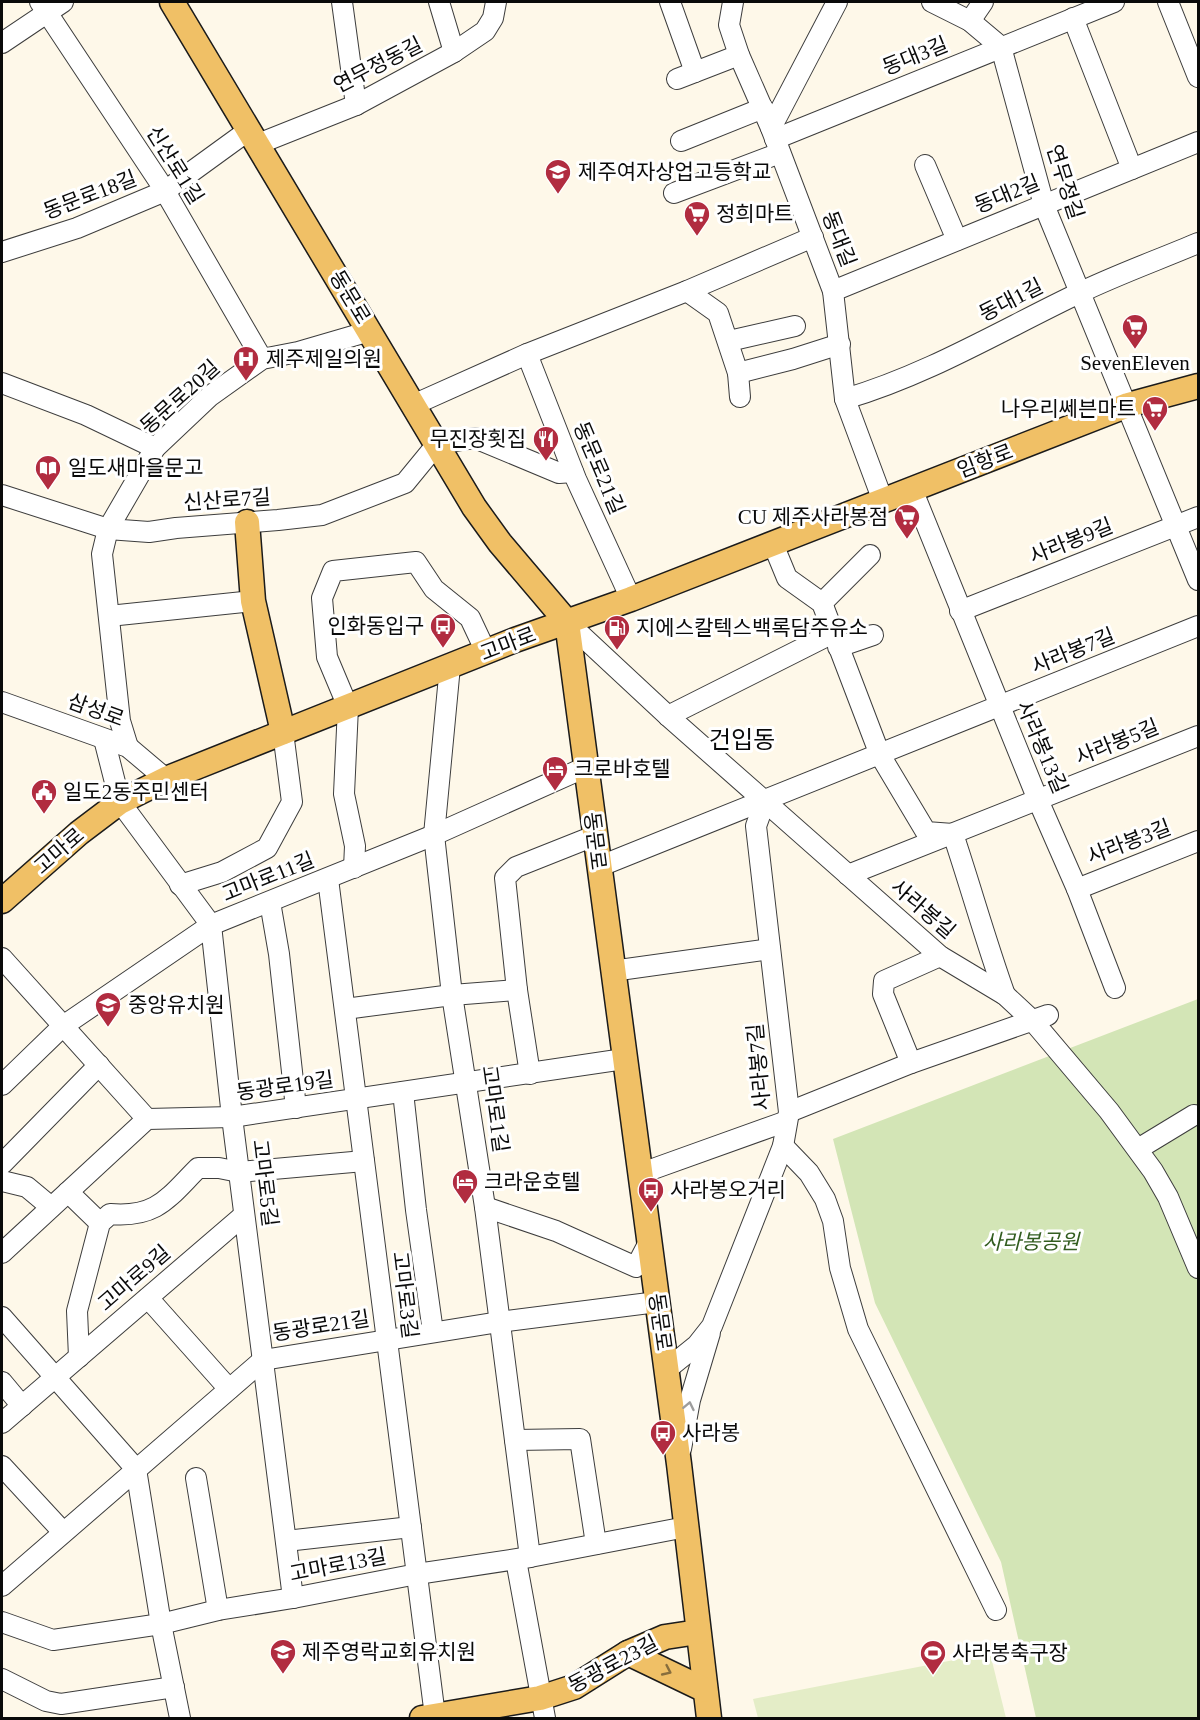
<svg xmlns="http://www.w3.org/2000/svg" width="1200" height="1720" font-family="'Times New Roman','Noto Sans KR',serif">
  <rect width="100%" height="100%" fill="#fef8e9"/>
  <!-- green -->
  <polygon fill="#d3e5b6" points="1198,999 1198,1718 1036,1718 1001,1562 875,1303 833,1139"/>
  <!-- pitch -->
  <polygon fill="#e4edc7" points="990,1653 1006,1718 758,1718 753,1699"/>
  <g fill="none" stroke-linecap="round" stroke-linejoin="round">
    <!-- minor casing -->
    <g stroke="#3d3d3d" stroke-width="22">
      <g id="minor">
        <polyline points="40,2 162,186 262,359"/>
        <polyline points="342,2 356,105"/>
        <polyline points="439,2 454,52"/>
        <polyline points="670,2 695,72"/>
        <polyline points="733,2 729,25 739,55 771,128 833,291 845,399 883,501"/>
        <polyline points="932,2 970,21 1001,47 1044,205 1198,580"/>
        <polyline points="1168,2 1198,77"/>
        <polyline points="1073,18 1132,169"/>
        <polyline points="970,21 983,2"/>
        <polyline points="2,43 63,2"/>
        <polyline points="677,79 739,55"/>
        <polyline points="771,128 837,2"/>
        <polyline points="775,139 1114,2"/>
        <polyline points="681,141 763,108"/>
        <polyline points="258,144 356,105 454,52 485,31 493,18 496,2"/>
        <polyline points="925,165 957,240"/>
        <polyline points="674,193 780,153"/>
        <polyline points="2,252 77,228 165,191 249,130"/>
        <polyline points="687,291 718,313 738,373 740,397"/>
        <polyline points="833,291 1198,142"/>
        <polyline points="729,341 795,326"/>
        <polyline points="527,354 576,479 631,599"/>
        <polyline points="738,373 793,359 840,344"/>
        <polyline points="2,383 86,415 155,448"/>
        <path d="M845 399C927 375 1000 331 1077 294 1116 275 1158 260 1198 243"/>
        <polyline points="413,405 527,354 687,291 813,237"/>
        <polyline points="912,489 1038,800 1077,889 1115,988"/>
        <polyline points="2,495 108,529 149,532 176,528 278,520 322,515 405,483 437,444 475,438 559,473 573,472"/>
        <path d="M773 544 787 578 822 603 880 755 926 832 953 834C971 888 986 942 1005 995"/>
        <polyline points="822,603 870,555"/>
        <polyline points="960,611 1198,517"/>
        <polyline points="109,616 253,601"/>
        <polyline points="567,622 668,716 940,956 1005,995 1032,1020 1109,1111 1153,1171 1168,1197 1198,1268"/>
        <polyline points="838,647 873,635"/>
        <polyline points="450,666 434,835 452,995 485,1207 530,1557"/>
        <polyline points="2,702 128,747 166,779"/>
        <polyline points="668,716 833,633"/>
        <polyline points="104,739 120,802 211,925 232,1117 293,1598"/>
        <polyline points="128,747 120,721 102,554 108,529 155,448 210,396 262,359 298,352 370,331"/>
        <polyline points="598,867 1198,626"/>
        <polyline points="354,868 355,846 344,794 348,707 327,657 322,598 333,571 416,562 434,589 470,618 486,652"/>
        <polyline points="848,875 1198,736"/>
        <polyline points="328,879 435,1716"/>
        <polyline points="180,885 222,872 267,848 292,802 283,732"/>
        <polyline points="1077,889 1198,841"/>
        <polyline points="270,902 279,954 296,1108"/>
        <polyline points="2,958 147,1119"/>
        <polyline points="612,971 770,949"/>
        <polyline points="345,1009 452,995 517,990"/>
        <polyline points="911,1063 883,994 884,981 940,956"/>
        <polyline points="530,1074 517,990 505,878 516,867 594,836"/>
        <polyline points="2,1085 63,1026 211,925 434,835 586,767"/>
        <polyline points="403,1092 416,1210 433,1332"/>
        <polyline points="789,1112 911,1063 1048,1015"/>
        <polyline points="783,1146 809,1173 825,1199 833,1221 840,1268 858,1329 996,1610"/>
        <polyline points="1138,1149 1194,1115"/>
        <polyline points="2,1164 99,1065"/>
        <polyline points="639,1174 787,1121"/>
        <polyline points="2,1181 27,1187 51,1207"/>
        <polyline points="68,1192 100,1223"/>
        <polyline points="485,1207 556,1231 636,1267 649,1242"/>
        <polyline points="2,1253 147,1119 232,1117 624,1059"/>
        <polyline points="148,1298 229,1389"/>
        <polyline points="2,1317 136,1469 161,1624 180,1718"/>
        <path d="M79 1357 77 1311 100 1223 110 1214C157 1218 168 1198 198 1168H219L239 1172 364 1161"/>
        <polyline points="666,1370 697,1345 712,1326 783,1146 789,1112 756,826 765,801"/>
        <polyline points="2,1382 22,1406"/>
        <polyline points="2,1423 244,1215"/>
        <polyline points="515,1440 580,1439 596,1544"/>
        <polyline points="681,1449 690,1400 710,1333"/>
        <polyline points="2,1466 63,1532"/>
        <polyline points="196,1478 218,1610"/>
        <polyline points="286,1541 411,1527"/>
        <polyline points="516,1560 545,1718"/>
        <polyline points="2,1586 263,1360 499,1322 657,1302"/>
        <polyline points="2,1622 53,1640 161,1624 218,1610 293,1598 417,1574 530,1557 686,1527"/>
        <polyline points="2,1679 46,1701 61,1704 174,1687"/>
      </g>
    </g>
    <!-- major casing -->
    <g stroke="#1b1b1b" stroke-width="27">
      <g id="major">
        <polyline points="172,2 474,507 500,543 567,622 679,1464 709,1718"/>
        <polyline points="247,522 253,601 283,732"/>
        <polyline points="2,901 79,833 120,802 166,779 515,640 631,599 1128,405 1198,386"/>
        <polyline points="628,1653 705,1690"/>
        <polyline points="422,1718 540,1698 574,1687 628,1653 665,1637 698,1632"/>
      </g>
    </g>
    <!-- minor -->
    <use href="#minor" stroke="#fff" stroke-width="20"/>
    <!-- major -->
    <use href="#major" stroke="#f0c066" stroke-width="24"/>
  </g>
  <!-- one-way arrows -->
  <defs><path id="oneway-chevron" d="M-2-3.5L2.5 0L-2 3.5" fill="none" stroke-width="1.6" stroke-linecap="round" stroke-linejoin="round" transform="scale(1.5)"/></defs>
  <use stroke="#9d9d9d" href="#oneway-chevron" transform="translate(689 1406) rotate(-78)"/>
  <use stroke="#886e3d" href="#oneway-chevron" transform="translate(667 1671) rotate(25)"/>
  <!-- icons -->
  <defs>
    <g id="school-pin" transform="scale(1.35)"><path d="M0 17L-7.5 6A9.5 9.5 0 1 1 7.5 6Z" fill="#b12c40" stroke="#fff"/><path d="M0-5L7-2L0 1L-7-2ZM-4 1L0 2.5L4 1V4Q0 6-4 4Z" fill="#fff"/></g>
    <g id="supermarket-pin" transform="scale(1.35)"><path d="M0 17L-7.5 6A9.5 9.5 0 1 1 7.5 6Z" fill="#b12c40" stroke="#fff"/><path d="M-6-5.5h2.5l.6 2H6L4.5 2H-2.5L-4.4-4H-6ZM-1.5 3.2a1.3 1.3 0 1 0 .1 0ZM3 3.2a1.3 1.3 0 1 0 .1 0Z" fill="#fff"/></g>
    <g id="hospital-pin" transform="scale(1.35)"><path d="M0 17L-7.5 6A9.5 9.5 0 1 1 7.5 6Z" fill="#b12c40" stroke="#fff"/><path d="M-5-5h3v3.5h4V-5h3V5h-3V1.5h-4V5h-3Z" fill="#fff"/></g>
    <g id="restaurant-pin" transform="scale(1.35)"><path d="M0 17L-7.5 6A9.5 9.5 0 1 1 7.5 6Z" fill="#b12c40" stroke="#fff"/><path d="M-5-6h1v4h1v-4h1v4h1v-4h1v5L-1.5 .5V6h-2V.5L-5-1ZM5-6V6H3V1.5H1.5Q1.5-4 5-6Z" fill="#fff"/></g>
    <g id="library-pin" transform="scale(1.35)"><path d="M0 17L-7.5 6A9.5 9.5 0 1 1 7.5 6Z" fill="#b12c40" stroke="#fff"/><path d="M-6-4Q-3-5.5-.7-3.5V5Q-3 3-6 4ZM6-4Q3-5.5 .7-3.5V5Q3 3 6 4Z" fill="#fff"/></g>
    <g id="bus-pin" transform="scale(1.35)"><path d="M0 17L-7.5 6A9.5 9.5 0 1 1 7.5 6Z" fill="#b12c40" stroke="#fff"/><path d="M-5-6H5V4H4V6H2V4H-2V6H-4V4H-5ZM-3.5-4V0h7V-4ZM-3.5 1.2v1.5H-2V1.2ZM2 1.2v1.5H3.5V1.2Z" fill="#fff"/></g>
    <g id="fuel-pin" transform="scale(1.35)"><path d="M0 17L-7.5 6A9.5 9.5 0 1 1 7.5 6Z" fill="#b12c40" stroke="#fff"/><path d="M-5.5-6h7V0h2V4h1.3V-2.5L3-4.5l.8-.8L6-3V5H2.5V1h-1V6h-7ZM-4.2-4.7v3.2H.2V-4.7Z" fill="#fff"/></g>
    <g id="hotel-pin" transform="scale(1.35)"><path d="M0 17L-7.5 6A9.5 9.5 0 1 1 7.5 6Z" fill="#b12c40" stroke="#fff"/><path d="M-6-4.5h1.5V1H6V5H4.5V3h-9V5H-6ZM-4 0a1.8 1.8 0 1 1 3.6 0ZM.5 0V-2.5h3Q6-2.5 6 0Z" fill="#fff"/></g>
    <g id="civic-pin" transform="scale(1.35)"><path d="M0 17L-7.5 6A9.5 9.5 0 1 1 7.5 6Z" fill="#b12c40" stroke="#fff"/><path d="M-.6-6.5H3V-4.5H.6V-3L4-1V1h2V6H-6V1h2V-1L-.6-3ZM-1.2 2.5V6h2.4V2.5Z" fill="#fff"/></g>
    <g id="stadium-pin" transform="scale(1.35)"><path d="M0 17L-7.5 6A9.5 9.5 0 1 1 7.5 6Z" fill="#b12c40" stroke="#fff"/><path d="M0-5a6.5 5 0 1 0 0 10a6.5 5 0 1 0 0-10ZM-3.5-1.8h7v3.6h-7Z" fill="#fff"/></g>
  </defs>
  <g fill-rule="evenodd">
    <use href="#school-pin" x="558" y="172"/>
    <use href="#supermarket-pin" x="697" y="214"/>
    <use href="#supermarket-pin" x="1135" y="327"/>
    <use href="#hospital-pin" x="246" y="359"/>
    <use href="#supermarket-pin" x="1155" y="409"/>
    <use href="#restaurant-pin" x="546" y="439"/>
    <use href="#library-pin" x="48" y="468"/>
    <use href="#supermarket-pin" x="907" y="517"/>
    <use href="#bus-pin" x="443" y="626"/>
    <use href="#fuel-pin" x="617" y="628"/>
    <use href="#hotel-pin" x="555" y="769"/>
    <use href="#civic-pin" x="44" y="792"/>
    <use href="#school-pin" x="108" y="1005"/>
    <use href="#hotel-pin" x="465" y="1182"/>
    <use href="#bus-pin" x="651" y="1190"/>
    <use href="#bus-pin" x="663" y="1433"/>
    <use href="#school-pin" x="283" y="1652"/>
    <use href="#stadium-pin" x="933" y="1653"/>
  </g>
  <g text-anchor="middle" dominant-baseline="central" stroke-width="6" stroke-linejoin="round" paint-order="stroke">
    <!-- street labels -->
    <g font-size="21" fill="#0a0a0a" stroke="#fff">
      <text transform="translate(915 56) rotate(-22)">동대3길</text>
      <text transform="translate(378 65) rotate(-27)">연무정동길</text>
      <text transform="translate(175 165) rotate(58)">신산로1길</text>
      <text transform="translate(1065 182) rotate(72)">연무정길</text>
      <text transform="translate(1007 194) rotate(-22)">동대2길</text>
      <text transform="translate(90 195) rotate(-21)">동문로18길</text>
      <text transform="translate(839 239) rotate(69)">동대길</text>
      <text transform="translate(350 297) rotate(59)">동문로</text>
      <text transform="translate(1011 300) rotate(-27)">동대1길</text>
      <text transform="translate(180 397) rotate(-42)">동문로20길</text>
      <text transform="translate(985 461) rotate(-21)">임항로</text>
      <text transform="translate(599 468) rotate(67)">동문로21길</text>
      <text transform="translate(227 500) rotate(-4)">신산로7길</text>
      <text transform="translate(1071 541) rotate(-22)">사라봉9길</text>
      <text transform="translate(508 644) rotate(-21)">고마로</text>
      <text transform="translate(1073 651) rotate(-22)">사라봉7길</text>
      <text transform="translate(96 710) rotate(20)">삼성로</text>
      <text transform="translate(1117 742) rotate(-22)">사라봉5길</text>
      <text transform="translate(1042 747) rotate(67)">사라봉13길</text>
      <text transform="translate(595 841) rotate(83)">동문로</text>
      <text transform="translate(1129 842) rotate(-21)">사라봉3길</text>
      <text transform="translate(59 851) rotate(-41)">고마로</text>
      <text transform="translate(268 877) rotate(-22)">고마로11길</text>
      <text transform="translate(923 909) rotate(41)">사라봉길</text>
      <text transform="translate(759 1067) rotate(-95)">사라봉7길</text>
      <text transform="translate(285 1086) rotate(-8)">동광로19길</text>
      <text transform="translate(495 1109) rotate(82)">고마로1길</text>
      <text transform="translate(265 1183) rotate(83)">고마로5길</text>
      <text transform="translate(134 1278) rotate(-41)">고마로9길</text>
      <text transform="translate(405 1295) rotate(83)">고마로3길</text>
      <text transform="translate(660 1322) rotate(82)">동문로</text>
      <text transform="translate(321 1326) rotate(-9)">동광로21길</text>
      <text transform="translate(338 1565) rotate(-11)">고마로13길</text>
      <text transform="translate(613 1664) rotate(-28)">동광로23길</text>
    </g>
    <!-- poi labels -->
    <g font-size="21" fill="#0a0a0a" stroke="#fff" text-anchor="start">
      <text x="578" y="172">제주여자상업고등학교</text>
      <text x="716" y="214">정희마트</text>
      <text x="266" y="359">제주제일의원</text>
      <text x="1135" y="363" text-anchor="middle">SevenEleven</text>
      <text x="1136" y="409" text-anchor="end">나우리쎄븐마트</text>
      <text x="526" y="439" text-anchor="end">무진장횟집</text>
      <text x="68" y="468">일도새마을문고</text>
      <text x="888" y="517" text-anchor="end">CU 제주사라봉점</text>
      <text x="424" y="626" text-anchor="end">인화동입구</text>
      <text x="636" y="628">지에스칼텍스백록담주유소</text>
      <text x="574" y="769">크로바호텔</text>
      <text x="63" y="792">일도2동주민센터</text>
      <text x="128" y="1005">중앙유치원</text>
      <text x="484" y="1182">크라운호텔</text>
      <text x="670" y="1190">사라봉오거리</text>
      <text x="682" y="1433">사라봉</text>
      <text x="302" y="1652">제주영락교회유치원</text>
      <text x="952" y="1653">사라봉축구장</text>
    </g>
    <!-- park labels -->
    <g font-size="21" font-style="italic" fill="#335d20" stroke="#fff">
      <text x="1031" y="1242">사라봉공원</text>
    </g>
    <!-- quarter labels -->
    <g font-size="24" fill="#0a0a0a" stroke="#fff">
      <text x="742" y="740">건입동</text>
    </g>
  </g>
  <!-- border -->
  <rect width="1200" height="1720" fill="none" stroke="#0a0a0a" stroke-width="6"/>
</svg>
